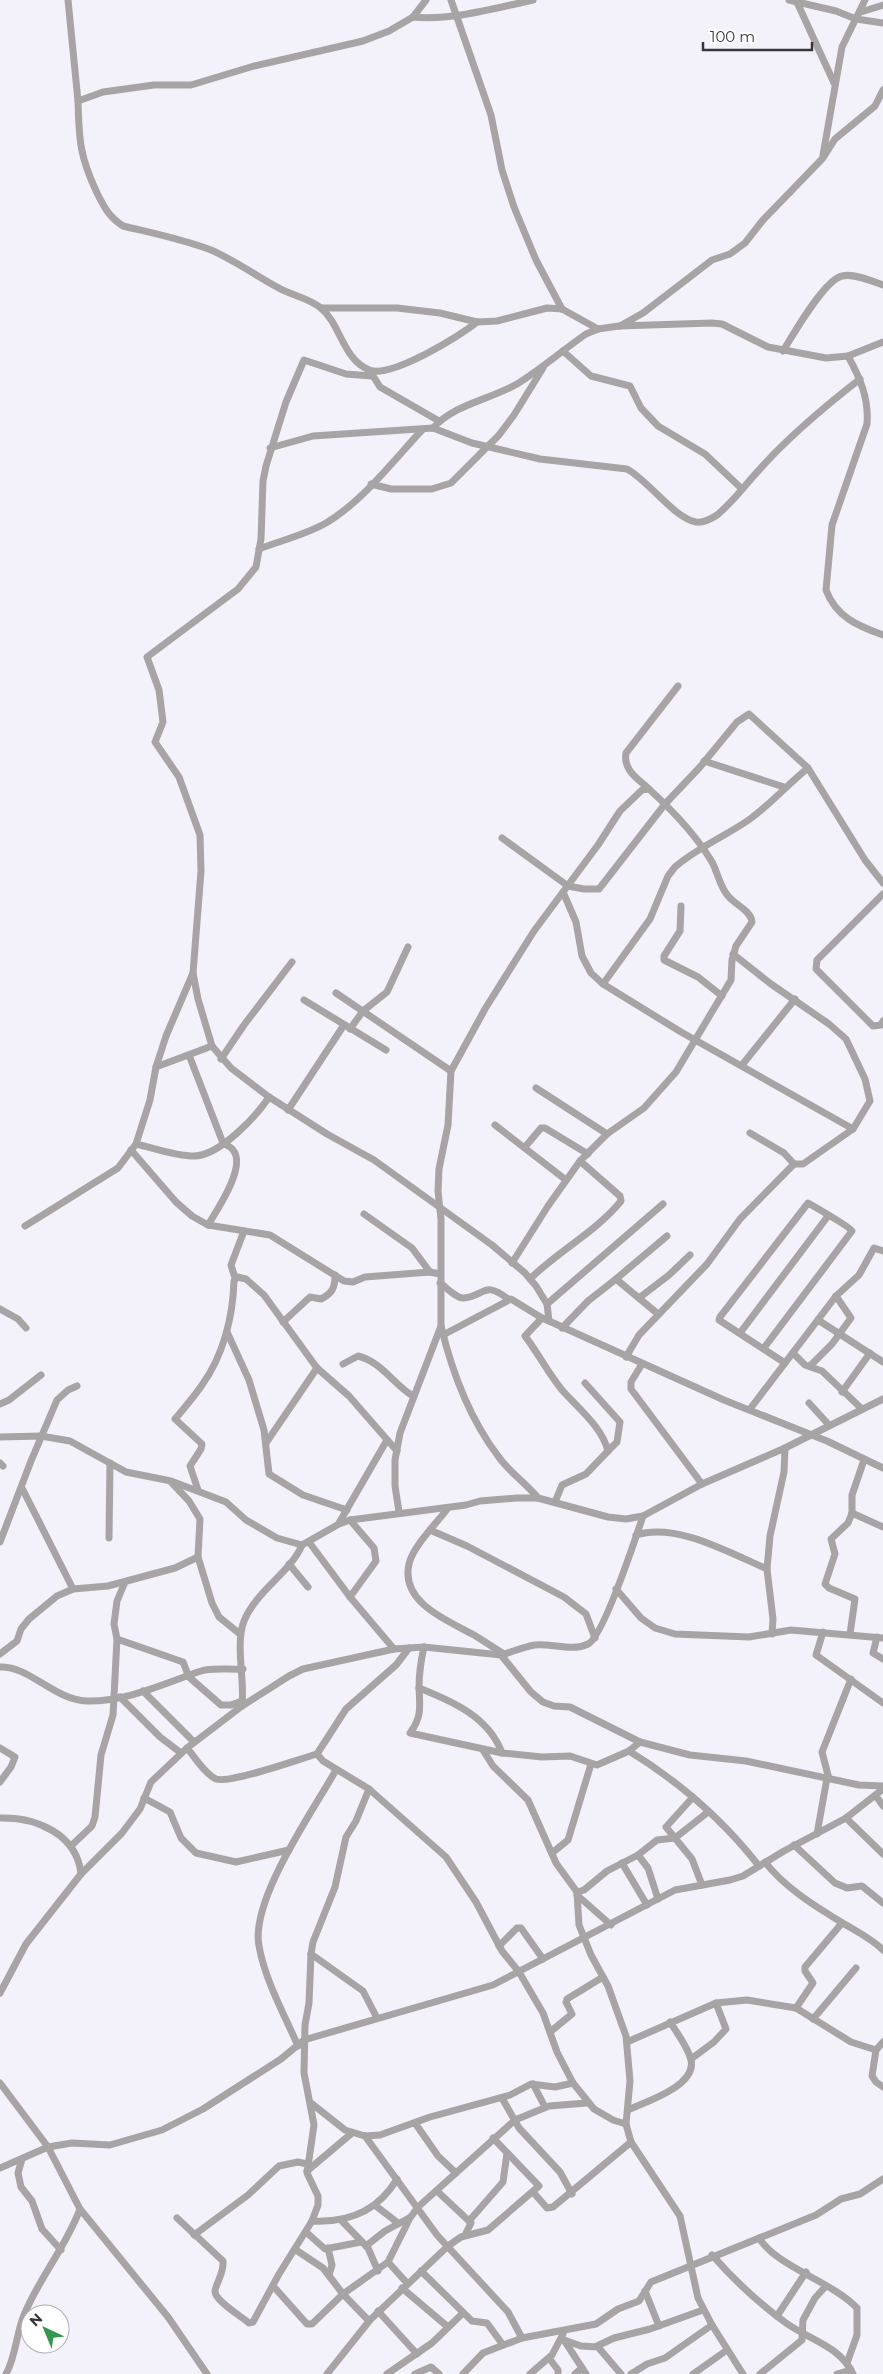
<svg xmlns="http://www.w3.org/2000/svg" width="883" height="2374" font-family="Montserrat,sans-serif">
  <rect width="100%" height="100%" fill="#f3f2fb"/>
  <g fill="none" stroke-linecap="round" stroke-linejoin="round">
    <!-- street -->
    <g stroke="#a8a3a4" stroke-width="7">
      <polyline points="68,0 78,101"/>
      <path d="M426 0 413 17 389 31 363 41 254 66 191 85H154L103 92 78 101C79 141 80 157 97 193 104 207 109 217 123 226 152 233 182 239 211 250 234 260 255 275 277 287 290 295 309 298 321 308 341 325 342 358 369 370 390 379 460 336 477 322"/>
      <polyline points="451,0 491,115 502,170 514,207 536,260 562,309"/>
      <polyline points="789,0 836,11 856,19 883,23"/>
      <polyline points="796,0 834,83"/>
      <polyline points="861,12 883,5"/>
      <path d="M413 17C450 21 496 8 533 0"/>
      <polyline points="823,155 842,47 865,0"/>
      <polyline points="321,308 397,308 440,313 477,322 497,321 547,308 562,309 598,329"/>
      <polyline points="620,326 643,313 712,260 730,254 745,243 763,220 823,158 835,139 875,106 883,90"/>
      <polyline points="563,351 591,376 630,386 641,408 658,426 705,454 742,489"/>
      <path d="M783 351C793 335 824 280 842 276 853 273 872 281 883 285"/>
      <path d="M848 356C860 378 869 398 867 424L832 525 826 590C836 617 858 626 883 635"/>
      <polyline points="370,371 380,387 439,421"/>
      <polyline points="372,376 346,374 304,360 286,402 266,466 263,481 261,539 256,567 238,589 147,657 159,690 163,722 155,742 179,777 200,835 201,871 193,973 198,999 212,1046 231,1068 269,1097 327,1134 374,1160 492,1245 525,1273 536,1286 547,1304 549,1321 724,1400 827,1441 883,1468"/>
      <path d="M433 428C455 404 489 400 517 384 541 369 563 350 586 334L598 329 619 326 712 323 722 324 768 347 826 358 848 356 883 342"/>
      <path d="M270 448 313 436 433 428 472 443 540 459 627 469C649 481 674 518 696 522 704 523 711 519 717 515 733 502 745 485 759 470 789 436 824 407 860 379"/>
      <polyline points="371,484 391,489 432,489 451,483 499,435 514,415 543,368"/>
      <path d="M259 549C282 540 305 535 326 523 363 501 393 461 422 430"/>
      <polyline points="704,761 784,787"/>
      <path d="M649 789C637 778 623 770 626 753L678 686"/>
      <polyline points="502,838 568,886 584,889 599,889 665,804 700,767 737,722 749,714 808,768 865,860 883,883"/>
      <polyline points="563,892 576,922 582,956 591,973 603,984 681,1032 853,1129"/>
      <polyline points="883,894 817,960 816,969 873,1026 881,1025 883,1021"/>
      <polyline points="681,906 680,931 664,956 664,960 698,977 722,996"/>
      <polyline points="733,954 771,984 829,1024 846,1039 865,1079 870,1101 853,1129 803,1164 794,1164 784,1153 750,1133"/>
      <path d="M603 984 650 919 668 876 675 867C698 847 726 836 750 819 772 803 788 784 808 768"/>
      <polyline points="336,993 451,1071"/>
      <polyline points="304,1000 386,1050"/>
      <polyline points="350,1029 363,1011 387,992 408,947"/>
      <path d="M189 1055 223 1143C226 1145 231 1147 233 1150 247 1166 217 1210 208 1225"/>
      <polyline points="221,1059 244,1025 292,962"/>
      <polyline points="742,1065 795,999"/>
      <polyline points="156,1067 212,1046"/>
      <polyline points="536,1088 607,1134"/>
      <polyline points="288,1110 344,1025"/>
      <polyline points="495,1125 566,1180"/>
      <path d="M136 1144C154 1148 175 1156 194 1156 219 1156 256 1117 269 1097"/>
      <polyline points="525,1147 541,1128 545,1128 588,1154"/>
      <polyline points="131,1150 176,1202 192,1216 208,1225 270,1235 344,1281 353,1282 365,1277 430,1272 440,1274"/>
      <polyline points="364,1214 412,1248 430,1272"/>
      <polyline points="25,1226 118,1168 136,1144 150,1100 156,1067 166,1036 193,973"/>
      <polyline points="235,1278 231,1265 244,1231"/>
      <path d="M530 1279C558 1251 596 1232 621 1201L620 1196 580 1161"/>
      <path d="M440 1283C446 1287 457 1299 464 1298 485 1296 484 1280 508 1299"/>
      <polyline points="639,1298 669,1275 690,1255"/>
      <polyline points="547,1304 663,1204"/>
      <polyline points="0,1309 18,1319 26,1328"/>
      <polyline points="658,1314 616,1279 667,1236"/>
      <polyline points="818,1320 883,1362"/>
      <path d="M549 1321 542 1318 525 1336C538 1353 548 1373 562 1390 578 1408 602 1427 608 1451L586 1474 562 1485 555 1502"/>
      <path d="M283 1322 310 1297 321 1299C333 1293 335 1287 335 1275"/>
      <path d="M441 1326C452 1372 470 1419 498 1456 509 1472 526 1483 538 1498"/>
      <polyline points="562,1328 588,1301 616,1279"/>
      <polyline points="227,1332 249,1380 264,1430 269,1474 303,1495 347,1510"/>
      <polyline points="740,1333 828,1216"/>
      <polyline points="443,1335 511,1299 542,1318"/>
      <path d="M764 1348 852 1231C850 1227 815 1207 808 1203L720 1317 719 1320 785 1363"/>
      <polyline points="793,1353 805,1365 822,1371 862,1409"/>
      <polyline points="626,1357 639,1335 707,1264 740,1219 794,1164"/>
      <path d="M343 1364 358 1356C382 1362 393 1384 413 1396"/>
      <polyline points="642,1364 631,1382 631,1389 702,1484"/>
      <polyline points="810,1366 832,1344 851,1318 836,1296"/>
      <polyline points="585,1383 620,1422 617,1442 608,1451"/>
      <polyline points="842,1392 870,1353"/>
      <polyline points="809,1403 829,1425"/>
      <polyline points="0,1404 9,1400 41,1375"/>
      <polyline points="750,1409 836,1296 859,1275 874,1248 883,1251"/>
      <polyline points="0,1437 41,1436 70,1441 126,1472 171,1481 226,1502 246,1520 277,1538 302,1545 339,1524 350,1520 466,1505 480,1501 517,1498 538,1498 608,1517 626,1519 643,1516 702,1484 785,1448 883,1399"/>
      <polyline points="266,1443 317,1368"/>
      <polyline points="0,1463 3,1466"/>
      <polyline points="172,1483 189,1501 200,1519 198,1557 212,1603 219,1617 240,1634"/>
      <polyline points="22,1488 73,1589"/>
      <path d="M198 1490 190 1466 201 1449 202 1444 175 1419C184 1408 194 1397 202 1385 223 1356 233 1317 234 1281L237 1277 246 1279 264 1295 317 1368 349 1396 397 1451"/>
      <path d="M448 1508C437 1523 413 1546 409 1564 400 1603 449 1621 474 1635 484 1641 494 1648 504 1654"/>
      <path d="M399 1512 395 1486V1460L400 1433 441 1326V1219L438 1191 439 1169 448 1125 451 1071 485 1009 534 931 598 845 620 811 642 790 649 789C672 810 696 835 712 862 718 873 720 888 729 897 736 905 751 911 752 922L736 946 732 960 731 980 676 1072 644 1108 607 1134 580 1161 548 1206 512 1263"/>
      <polyline points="852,1513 883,1527"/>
      <polyline points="350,1520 374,1548 376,1561 350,1597"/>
      <polyline points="339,1523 387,1440"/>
      <polyline points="430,1530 467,1546 564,1597 586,1614 595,1638"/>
      <path d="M636 1535C676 1522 730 1553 767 1569"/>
      <polyline points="109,1538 110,1463"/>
      <polyline points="0,1542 31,1461 57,1400 68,1390 77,1386"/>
      <polyline points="309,1542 350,1597 394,1649"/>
      <polyline points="289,1564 308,1587"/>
      <polyline points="616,1589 641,1618 655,1628 675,1634 749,1637 791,1630 883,1638"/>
      <polyline points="823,1632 816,1655 883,1703"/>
      <polyline points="772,1634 773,1619 767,1569 770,1536 784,1472 785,1448"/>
      <polyline points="850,1634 855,1599 829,1588 825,1584 835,1554 831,1539 848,1523 852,1513 852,1495 864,1460"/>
      <polyline points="877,1637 873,1653 883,1659"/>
      <polyline points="117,1639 183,1662 189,1677 221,1705 231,1705 242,1701"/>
      <path d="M424 1647C421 1660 419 1674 419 1688 420 1707 422 1717 410 1733L502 1753 542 1757 570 1756 597 1765 629 1751 640 1742"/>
      <polyline points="409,1648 396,1665 346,1709 317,1754 323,1761 369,1789 446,1857 476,1902 502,1951 519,1972 543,2013 557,2052 573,2083 594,2109 613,2120 626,2124 631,2142 680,2216 698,2298 712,2325 743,2374"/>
      <polyline points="0,1654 17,1641 21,1629 29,1619 57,1596 73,1589 108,1586 175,1568 198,1557"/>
      <path d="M501 1655C512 1652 523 1647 535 1645 552 1643 572 1652 588 1644 603 1637 636 1537 643 1516"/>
      <path d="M0 1667C30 1666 52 1699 87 1701 126 1702 165 1683 201 1671 212 1667 230 1670 243 1669"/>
      <path d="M419 1688C452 1701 489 1717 502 1753"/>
      <polyline points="143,1691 194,1742"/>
      <polyline points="120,1697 160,1737 181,1753"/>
      <path d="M242 1706C245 1680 235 1644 244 1621 256 1591 291 1572 302 1545"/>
      <polyline points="0,1748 15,1757 11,1767 0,1782"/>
      <path d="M187 1748C194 1756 205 1774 216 1779 230 1784 299 1759 317 1754"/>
      <polyline points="483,1750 493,1766 528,1800 556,1863 577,1892 579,1925 591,1955 608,1986 626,2036 630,2081 626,2124"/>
      <path d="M629 1751C678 1781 723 1820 759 1866"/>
      <polyline points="829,1779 822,1752 851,1679"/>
      <polyline points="876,1796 883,1806"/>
      <polyline points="693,1797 666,1827 692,1859 702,1885"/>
      <polyline points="144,1798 170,1812 181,1838 196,1853 236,1862 289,1850"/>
      <path d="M0 1818C36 1817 77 1834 81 1874"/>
      <polyline points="846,1818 883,1854"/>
      <polyline points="817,1834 827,1778"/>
      <polyline points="794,1845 835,1883 847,1888 862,1886 883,1903"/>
      <polyline points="71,1846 92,1826 95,1817 101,1755 113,1715 117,1639 114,1624 117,1601 125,1582"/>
      <polyline points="552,1853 568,1840 591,1764"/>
      <path d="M765 1862C784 1887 815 1906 841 1922 856 1931 871 1938 883 1950"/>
      <polyline points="622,1863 647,1905"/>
      <polyline points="577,1892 584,1890 607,1871 638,1855"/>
      <polyline points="577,1895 611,1925"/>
      <polyline points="658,1899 648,1868 638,1855 657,1840 675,1838 708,1812"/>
      <polyline points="499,1946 517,1928 521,1928 543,1959"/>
      <polyline points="311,1954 363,1991 377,2018"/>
      <polyline points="0,1993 26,1944 81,1874 122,1833 140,1809 151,1782 187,1748 242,1706 289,1676 303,1669 394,1649 424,1647 501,1655 531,1692 543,1702 554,1706 570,1707 640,1742 690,1755 746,1761 859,1785 883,1786"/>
      <polyline points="796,2008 813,1983 805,1971 805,1967 842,1923"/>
      <polyline points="813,2019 856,1968"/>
      <polyline points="550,2032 572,2014 566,2002 567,1999 603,1977"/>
      <polyline points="627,2042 716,2003 747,2000 796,2008 851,2042 876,2050"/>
      <polyline points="883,2042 876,2050 872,2076 876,2082 883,2087"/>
      <path d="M298 2046C284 2014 265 1980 259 1946 250 1900 313 1811 336 1770"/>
      <polyline points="691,2059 714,2042 726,2029 716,2003"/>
      <path d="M0 2083 48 2147 80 2209C66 2247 39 2278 24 2315 16 2334 16 2356 6 2374"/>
      <polyline points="533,2084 545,2107"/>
      <polyline points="502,2098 519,2128 560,2172 572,2194"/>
      <polyline points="311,2103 345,2130 365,2136 380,2135 430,2117 510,2095 531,2084 555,2087 573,2083"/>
      <path d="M628 2110C645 2102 697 2086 691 2060 688 2047 677 2033 670 2022"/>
      <polyline points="415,2123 438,2156 456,2173"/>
      <polyline points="365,2136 437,2235 508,2312 522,2338"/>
      <polyline points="22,2159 18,2173 21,2187 32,2201 42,2229 61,2250"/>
      <polyline points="0,2168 48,2147 72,2143 110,2145 162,2130 203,2109 281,2059 304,2040 493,1985 675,1890 730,1880 743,1876 784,1851 846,1818 883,1789"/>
      <polyline points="307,2171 352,2133"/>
      <polyline points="437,2191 469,2221"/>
      <polyline points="533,2192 547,2208 553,2207 631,2142"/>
      <polyline points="376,2206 398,2223"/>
      <polyline points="80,2209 168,2317 207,2374"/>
      <path d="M177 2218 223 2261C224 2274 217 2280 215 2291 214 2300 242 2317 249 2323L253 2322 279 2274 312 2221 318 2205V2196L307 2173 314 2125 304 2073 305 2025 309 2003 311 1954 313 1942 335 1887 346 1837 356 1821 369 1789"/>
      <polyline points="341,2220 368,2248 378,2271"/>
      <path d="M312 2221C349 2223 378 2211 397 2179"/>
      <polyline points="306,2232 325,2249 361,2242"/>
      <polyline points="194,2235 248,2195 279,2166 298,2162 307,2164"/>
      <polyline points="465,2235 471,2223 469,2221 503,2182 507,2153"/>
      <path d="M759 2238C776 2266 831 2281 857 2308V2335L847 2363"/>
      <polyline points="366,2246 385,2231 409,2218"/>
      <polyline points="328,2248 332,2265 329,2275"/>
      <polyline points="296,2250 323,2268 343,2294 369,2321"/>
      <path d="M712 2255C734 2280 760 2304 786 2323 810 2340 840 2346 853 2374"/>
      <polyline points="388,2262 407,2283"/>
      <polyline points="421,2271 472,2321 487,2323 503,2345"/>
      <polyline points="274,2287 307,2324 312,2324 343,2294 388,2262 410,2218 418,2207 515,2120 549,2106 587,2103"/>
      <polyline points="402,2288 448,2327"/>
      <polyline points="645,2291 659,2326"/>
      <polyline points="378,2311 417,2354"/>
      <polyline points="777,2316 806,2272"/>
      <polyline points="564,2340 581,2346 598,2347 621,2374"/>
      <polyline points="564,2340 586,2374"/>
      <polyline points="597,2346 614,2338 650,2329 703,2310"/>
      <polyline points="549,2358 558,2370 558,2374"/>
      <polyline points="327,2374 370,2320 448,2246 461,2237 488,2230 539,2186 493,2138"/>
      <polyline points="387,2374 432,2343 463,2313"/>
      <polyline points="415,2374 431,2367 439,2374"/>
      <polyline points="463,2374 483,2353 522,2338 596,2324 618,2309 639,2301 651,2282 816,2215 841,2199 860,2194 883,2179"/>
      <polyline points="530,2374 552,2355 563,2334"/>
      <polyline points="575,2374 582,2368"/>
      <polyline points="631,2374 647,2364 665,2358 712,2325"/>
      <polyline points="693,2374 727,2350"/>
      <polyline points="760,2374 802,2340 803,2320 815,2298 826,2286"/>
      <polyline points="837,2374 851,2370"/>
    </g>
  </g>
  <!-- north arrow -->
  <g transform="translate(45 2329) rotate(316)"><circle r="24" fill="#ffffff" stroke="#afafb0"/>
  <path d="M0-4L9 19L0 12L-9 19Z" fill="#33974c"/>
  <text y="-8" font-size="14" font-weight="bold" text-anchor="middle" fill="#363639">N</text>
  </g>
  <!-- scale -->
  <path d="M703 42v8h109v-8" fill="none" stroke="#363639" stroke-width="2.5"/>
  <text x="710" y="42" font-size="15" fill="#363639" stroke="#ffffff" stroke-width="4" paint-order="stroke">100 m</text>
</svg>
